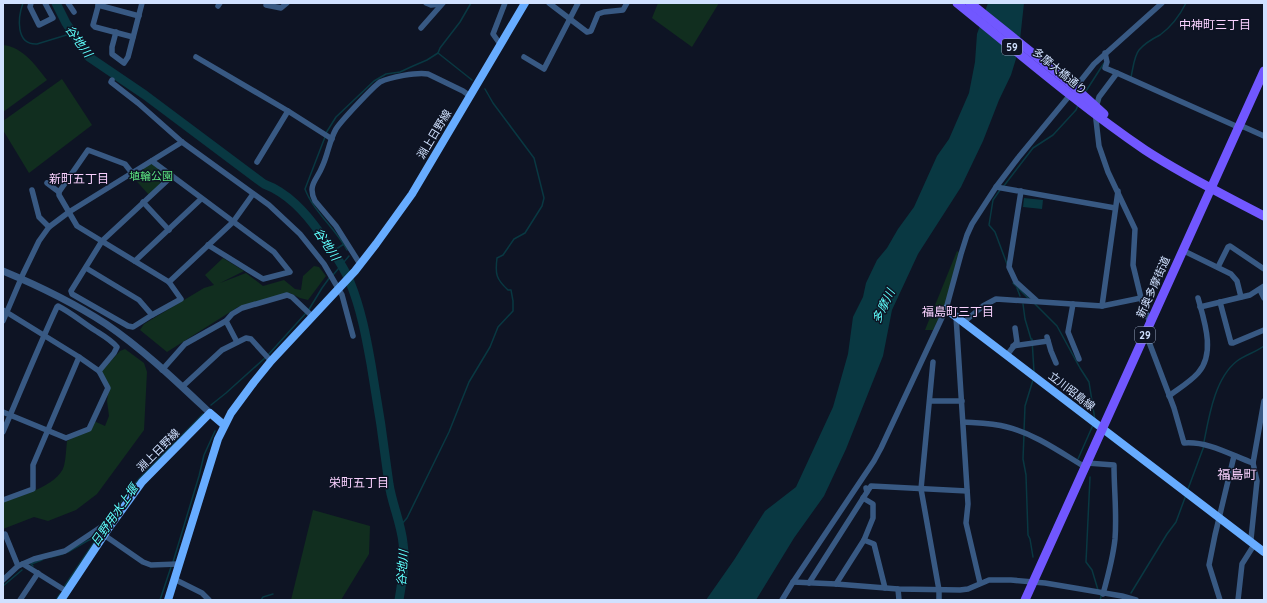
<svg xmlns="http://www.w3.org/2000/svg" width="1267" height="603" font-family="Quicksand,'Noto Sans JP',sans-serif">
  <rect width="100%" height="100%" fill="#0e1424"/>
  <!-- green -->
  <g fill="#112e1f">
    <polygon points="658,3 719,3 692,47 652,18"/>
    <path d="M3 45C23 47 36 66 47 80L3 112Z"/>
    <polygon points="62,79 92,125 29,173 3,130 3,121"/>
    <polygon points="152,161 172,176 150,196 130,174"/>
    <polygon points="957,251 959,252 945,306 933,330 925,330"/>
    <polygon points="223,258 244,271 220,283 246,273 263,286 284,280 295,289 301,290 303,276 314,266 319,267 326,276 308,300 300,298 290,293 238,307 167,352 140,330 144,324 204,288 214,285 205,275"/>
    <path d="M125 349 144 363 147 372 144 430 97 494 76 510 48 521 34 517 3 529V502C20 496 58 486 64 466 66 458 66 449 67 441L90 429 94 421 105 426 109 416 107 401 109 389 101 372 120 351Z"/>
    <polygon points="313,510 370,526 369,554 341,600 291,600"/>
  </g>
  <!-- water -->
  <g fill="#093842">
    <polygon points="988,3 1024,3 1019,49 1011,75 999,100 983,141 961,187 918,254 892,310 883,356 846,449 824,496 794,538 756,600 706,600 734,560 765,511 796,487 833,407 848,354 853,317 863,297 866,283 877,260 887,248 898,229 914,207 937,156 949,139 969,93 975,62 977,34"/>
    <polygon points="1024,198 1043,200 1042,209 1023,207"/>
  </g>
  <g fill="none" stroke-linecap="round" stroke-linejoin="round">
    <!-- stream -->
    <g stroke="#093842" stroke-width="1.5">
      <path d="M23 3C18 17 15 45 37 44L73 33"/>
      <polyline points="438,53 440,48 460,22 471,3"/>
      <polyline points="438,53 472,80"/>
      <path d="M1131 77C1133 69 1134 56 1139 50 1145 43 1152 39 1160 35 1171 27 1180 15 1186 3"/>
      <polyline points="1086,91 1104,63"/>
      <polyline points="326,133 336,117 374,81 386,74 400,72 413,66 427,60 438,53"/>
      <path d="M325 137 305 189C313 211 336 229 347 250"/>
      <polyline points="1003,187 1033,148 1053,135 1076,110 1078,105"/>
      <polyline points="1000,190 993,200 989,225 995,232 1007,264"/>
      <polyline points="333,251 344,244"/>
      <polyline points="333,275 349,256"/>
      <polyline points="1013,283 1029,299"/>
      <polyline points="1017,288 1020,296"/>
      <polyline points="1023,304 1025,319 1031,339 1032,339 1034,372"/>
      <polyline points="1035,304 1057,326 1080,368 1089,382 1095,420"/>
      <polyline points="308,311 322,288 330,277"/>
      <polyline points="268,355 306,313"/>
      <polyline points="211,405 226,393 265,358"/>
      <polyline points="1024,431 1025,406 1033,380"/>
      <polyline points="1024,434 1023,459 1026,475 1028,535 1030,539 1033,557"/>
      <path d="M1204 442C1209 416 1215 378 1237 361 1245 355 1256 352 1264 346"/>
      <polyline points="1078,459 1093,425"/>
      <polyline points="1090,477 1086,562 1092,570 1098,590"/>
      <polyline points="1188,489 1204,446"/>
      <polyline points="105,526 124,497 139,479 203,414"/>
      <path d="M400 526 407 518 449 432 469 382 490 347 498 327 513 311V301L511 290H508C496 279 495 274 497 258L503 255 514 239 525 233 542 206 544 198 534 158 493 103 485 89"/>
      <polyline points="68,552 87,541 98,536"/>
      <polyline points="51,557 63,554"/>
      <polyline points="173,562 199,476 204,455 215,431"/>
      <polyline points="33,566 31,564 42,560"/>
      <polyline points="3,586 22,570"/>
      <polyline points="64,587 103,529"/>
      <polyline points="1100,593 1101,597 1100,600"/>
      <polyline points="1131,593 1167,534 1176,522 1186,495"/>
      <polyline points="56,600 60,594"/>
      <polyline points="160,600 171,567"/>
      <polyline points="261,600 263,597 273,594"/>
    </g>
    <!-- river -->
    <path stroke="#093842" stroke-width="9" d="M56 3 66 23 89 57 145 95 264 184C288 193 305 212 320 233 331 248 343 265 350 282 361 309 366 336 371 364 378 404 384 444 389 484 392 504 401 523 403 543 406 562 402 581 399 600"/>
    <!-- minor -->
    <g stroke="#385983" stroke-width="5.5">
      <polyline points="31,3 30,7 39,25 53,18 45,3"/>
      <polyline points="68,3 74,12"/>
      <polyline points="99,3 93,25 95,27 133,37"/>
      <polyline points="426,3 431,5 441,4"/>
      <polyline points="549,3 587,32 591,31 598,14 604,12 623,10 627,3"/>
      <polyline points="98,5 139,16"/>
      <polyline points="266,5 281,8 287,3"/>
      <polyline points="218,6 220,3"/>
      <polyline points="421,28 443,3"/>
      <polyline points="116,32 112,47 112,54 124,63 128,57 142,3"/>
      <polyline points="500,44 493,34 505,3"/>
      <polyline points="1105,53 1107,62 1105,68 1117,73 1099,97 1095,111 1099,146 1108,172 1135,229 1133,265 1141,298"/>
      <polyline points="196,57 288,111 332,139"/>
      <polyline points="524,57 544,69 578,3"/>
      <polyline points="1117,73 1238,127 1244,127 1264,136"/>
      <polyline points="112,80 111,82 138,103 182,142 269,205 300,234 324,264 342,295 353,336"/>
      <polyline points="1075,88 1094,64 1162,3"/>
      <polyline points="152,161 274,252 290,272 263,279 208,245"/>
      <polyline points="257,162 288,111"/>
      <polyline points="47,183 59,192"/>
      <polyline points="996,187 1115,208"/>
      <polyline points="32,190 39,217 49,227"/>
      <polyline points="1021,191 1009,267 1016,282 1037,301"/>
      <polyline points="143,202 169,230"/>
      <polyline points="1182,250 1231,274 1237,281 1241,297"/>
      <polyline points="135,261 201,199"/>
      <path d="M360 264 336 226 315 201C307 185 317 180 322 167 328 155 329 141 336 129 341 121 373 87 380 82 390 77 417 72 428 74L463 91 470 96"/>
      <polyline points="1218,267 1228,247 1230,246 1264,269"/>
      <polyline points="86,268 139,300 152,315 181,299 169,282 77,226 59,195 59,192 88,150 125,164 132,173"/>
      <polyline points="169,282 233,222 253,194"/>
      <polyline points="1260,290 1264,298"/>
      <polyline points="1220,302 1231,343 1233,343 1264,330"/>
      <polyline points="1073,304 1068,332 1079,359"/>
      <polyline points="1102,306 1118,191"/>
      <polyline points="1200,307 1250,295 1264,286"/>
      <polyline points="3,310 79,357 99,371"/>
      <polyline points="152,315 133,327 128,326 72,294 71,291 102,241 172,176"/>
      <polyline points="956,316 968,504 966,523 980,583"/>
      <polyline points="3,321 23,274 39,241 49,227 69,212 182,142"/>
      <polyline points="226,321 237,342"/>
      <polyline points="964,322 983,306 996,299 1102,306 1141,298 1150,323"/>
      <path d="M1146 334 1174 408 1184 443C1208 441 1231 455 1253 463"/>
      <polyline points="1047,337 1051,351 1056,363"/>
      <polyline points="1013,346 1048,341"/>
      <polyline points="1007,355 1017,342 1015,328"/>
      <polyline points="933,362 921,489 939,590 939,600"/>
      <polyline points="162,370 185,344 226,321 232,314 242,308 287,295 292,297 312,316"/>
      <polyline points="182,387 222,350 246,338 251,339 271,361"/>
      <path d="M1169 396C1178 389 1190 382 1198 373 1216 353 1204 320 1198 298"/>
      <polyline points="930,401 962,401"/>
      <path d="M3 412 10 415 66 438 89 429 108 388 99 371 114 353 117 347C111 340 104 336 96 331 83 323 72 313 58 306L57 307C38 348 21 390 3 432"/>
      <path d="M963 422C978 423 993 423 1007 427 1035 434 1060 452 1085 467"/>
      <path d="M1087 463 1114 465C1114 490 1117 514 1115 539 1113 558 1108 576 1103 594"/>
      <polyline points="867,492 871,486 967,491"/>
      <polyline points="863,498 873,504 873,518 864,540"/>
      <polyline points="3,500 33,489 33,465 79,357"/>
      <polyline points="3,535 5,534 18,566"/>
      <polyline points="104,535 143,562 151,565 178,564"/>
      <polyline points="1250,542 1251,539 1257,481 1253,463 1264,401"/>
      <polyline points="23,564 66,591"/>
      <polyline points="174,579 202,593 209,600"/>
      <polyline points="3,580 18,566 34,559 65,551 101,527 108,529"/>
      <polyline points="793,582 836,584 898,589 960,590 968,589 989,580 1011,580 1045,583 1122,596 1136,600"/>
      <polyline points="809,583 867,492 866,488"/>
      <polyline points="836,584 864,540 874,544 885,588"/>
      <polyline points="898,589 899,600"/>
      <polyline points="20,600 38,573"/>
      <polyline points="782,600 793,582 874,461 881,448 946,309 961,254 967,235 972,224 996,187 1018,158 1070,95"/>
      <polyline points="1220,600 1209,565 1215,535 1234,456"/>
      <polyline points="1238,600 1242,564 1254,545"/>
    </g>
    <!-- tertiary -->
    <path stroke="#385983" stroke-width="7" d="M3 271C39 286 74 303 106 324 144 350 177 382 210 413"/>
    <!-- secondary -->
    <g stroke="#67acff" stroke-width="8">
      <polyline points="946,309 1264,552"/>
      <polyline points="61,600 108,529 142,482 210,413 224,425"/>
      <polyline points="168,600 218,439 231,413 254,382 271,361 355,271 376,244 412,194 525,3"/>
    </g>
    <!-- primary -->
    <g stroke="#7157ff" stroke-width="9">
      <path d="M957 3C1019 53 1079 105 1145 150 1183 175 1224 195 1264 216"/>
      <polyline points="970,3 1072,85 1104,114"/>
      <polyline points="1025,600 1264,71"/>
    </g>
  </g>
  <g text-anchor="middle" dominant-baseline="central" stroke-width="3" stroke-linejoin="round" paint-order="stroke">
    <!-- shield labels -->
    <g fill="#0e1424" stroke="#96a4bd" stroke-width="1">
      <rect x="1002" y="39" width="20" height="16" rx="3"/>
      <rect x="1135" y="327" width="20" height="16" rx="3"/>
    </g>
    <g font-size="10" font-weight="bold" fill="#d0e1ff">
      <text x="1012" y="47">59</text>
      <text x="1145" y="335">29</text>
    </g>
    <!-- street labels -->
    <g font-size="11" fill="#d0e1ff" stroke="#0e1424">
      <text transform="translate(1060 71) rotate(39)">多摩大橋通り</text>
      <text transform="translate(434 134) rotate(-59)">淵上日野線</text>
      <text transform="translate(1153 287) rotate(-66)">新奥多摩街道</text>
      <text transform="translate(1072 391) rotate(38)">立川昭島線</text>
      <text transform="translate(158 450) rotate(-45)">淵上日野線</text>
    </g>
    <!-- park labels -->
    <g font-size="11" fill="#5ae17f" stroke="#0e1424">
      <text x="151" y="176">埴輪公園</text>
    </g>
    <!-- neighbourhood labels -->
    <g font-size="12" fill="#fad2ff" stroke="#0e1424">
      <text x="1215" y="24">中神町三丁目</text>
      <text x="79" y="178">新町五丁目</text>
      <text x="958" y="311">福島町三丁目</text>
      <text x="359" y="482">栄町五丁目</text>
    </g>
    <!-- water labels -->
    <g font-size="12" font-style="italic" fill="#5efffd" stroke="#0e1424">
      <text transform="translate(79 41) rotate(54)">谷地川</text>
      <text transform="translate(327 244) rotate(56)">谷地川</text>
      <text transform="translate(883 306) rotate(-64)">多摩川</text>
      <text transform="translate(114 515) rotate(-55)">日野用水上堰</text>
      <text transform="translate(402 568) rotate(-86)">谷地川</text>
    </g>
    <!-- quarter labels -->
    <g font-size="13" fill="#fad2ff" stroke="#0e1424">
      <text x="1237" y="474">福島町</text>
    </g>
  </g>
  <!-- border -->
  <rect width="1267" height="603" fill="none" stroke="#d0e1ff" stroke-width="8"/>
</svg>
